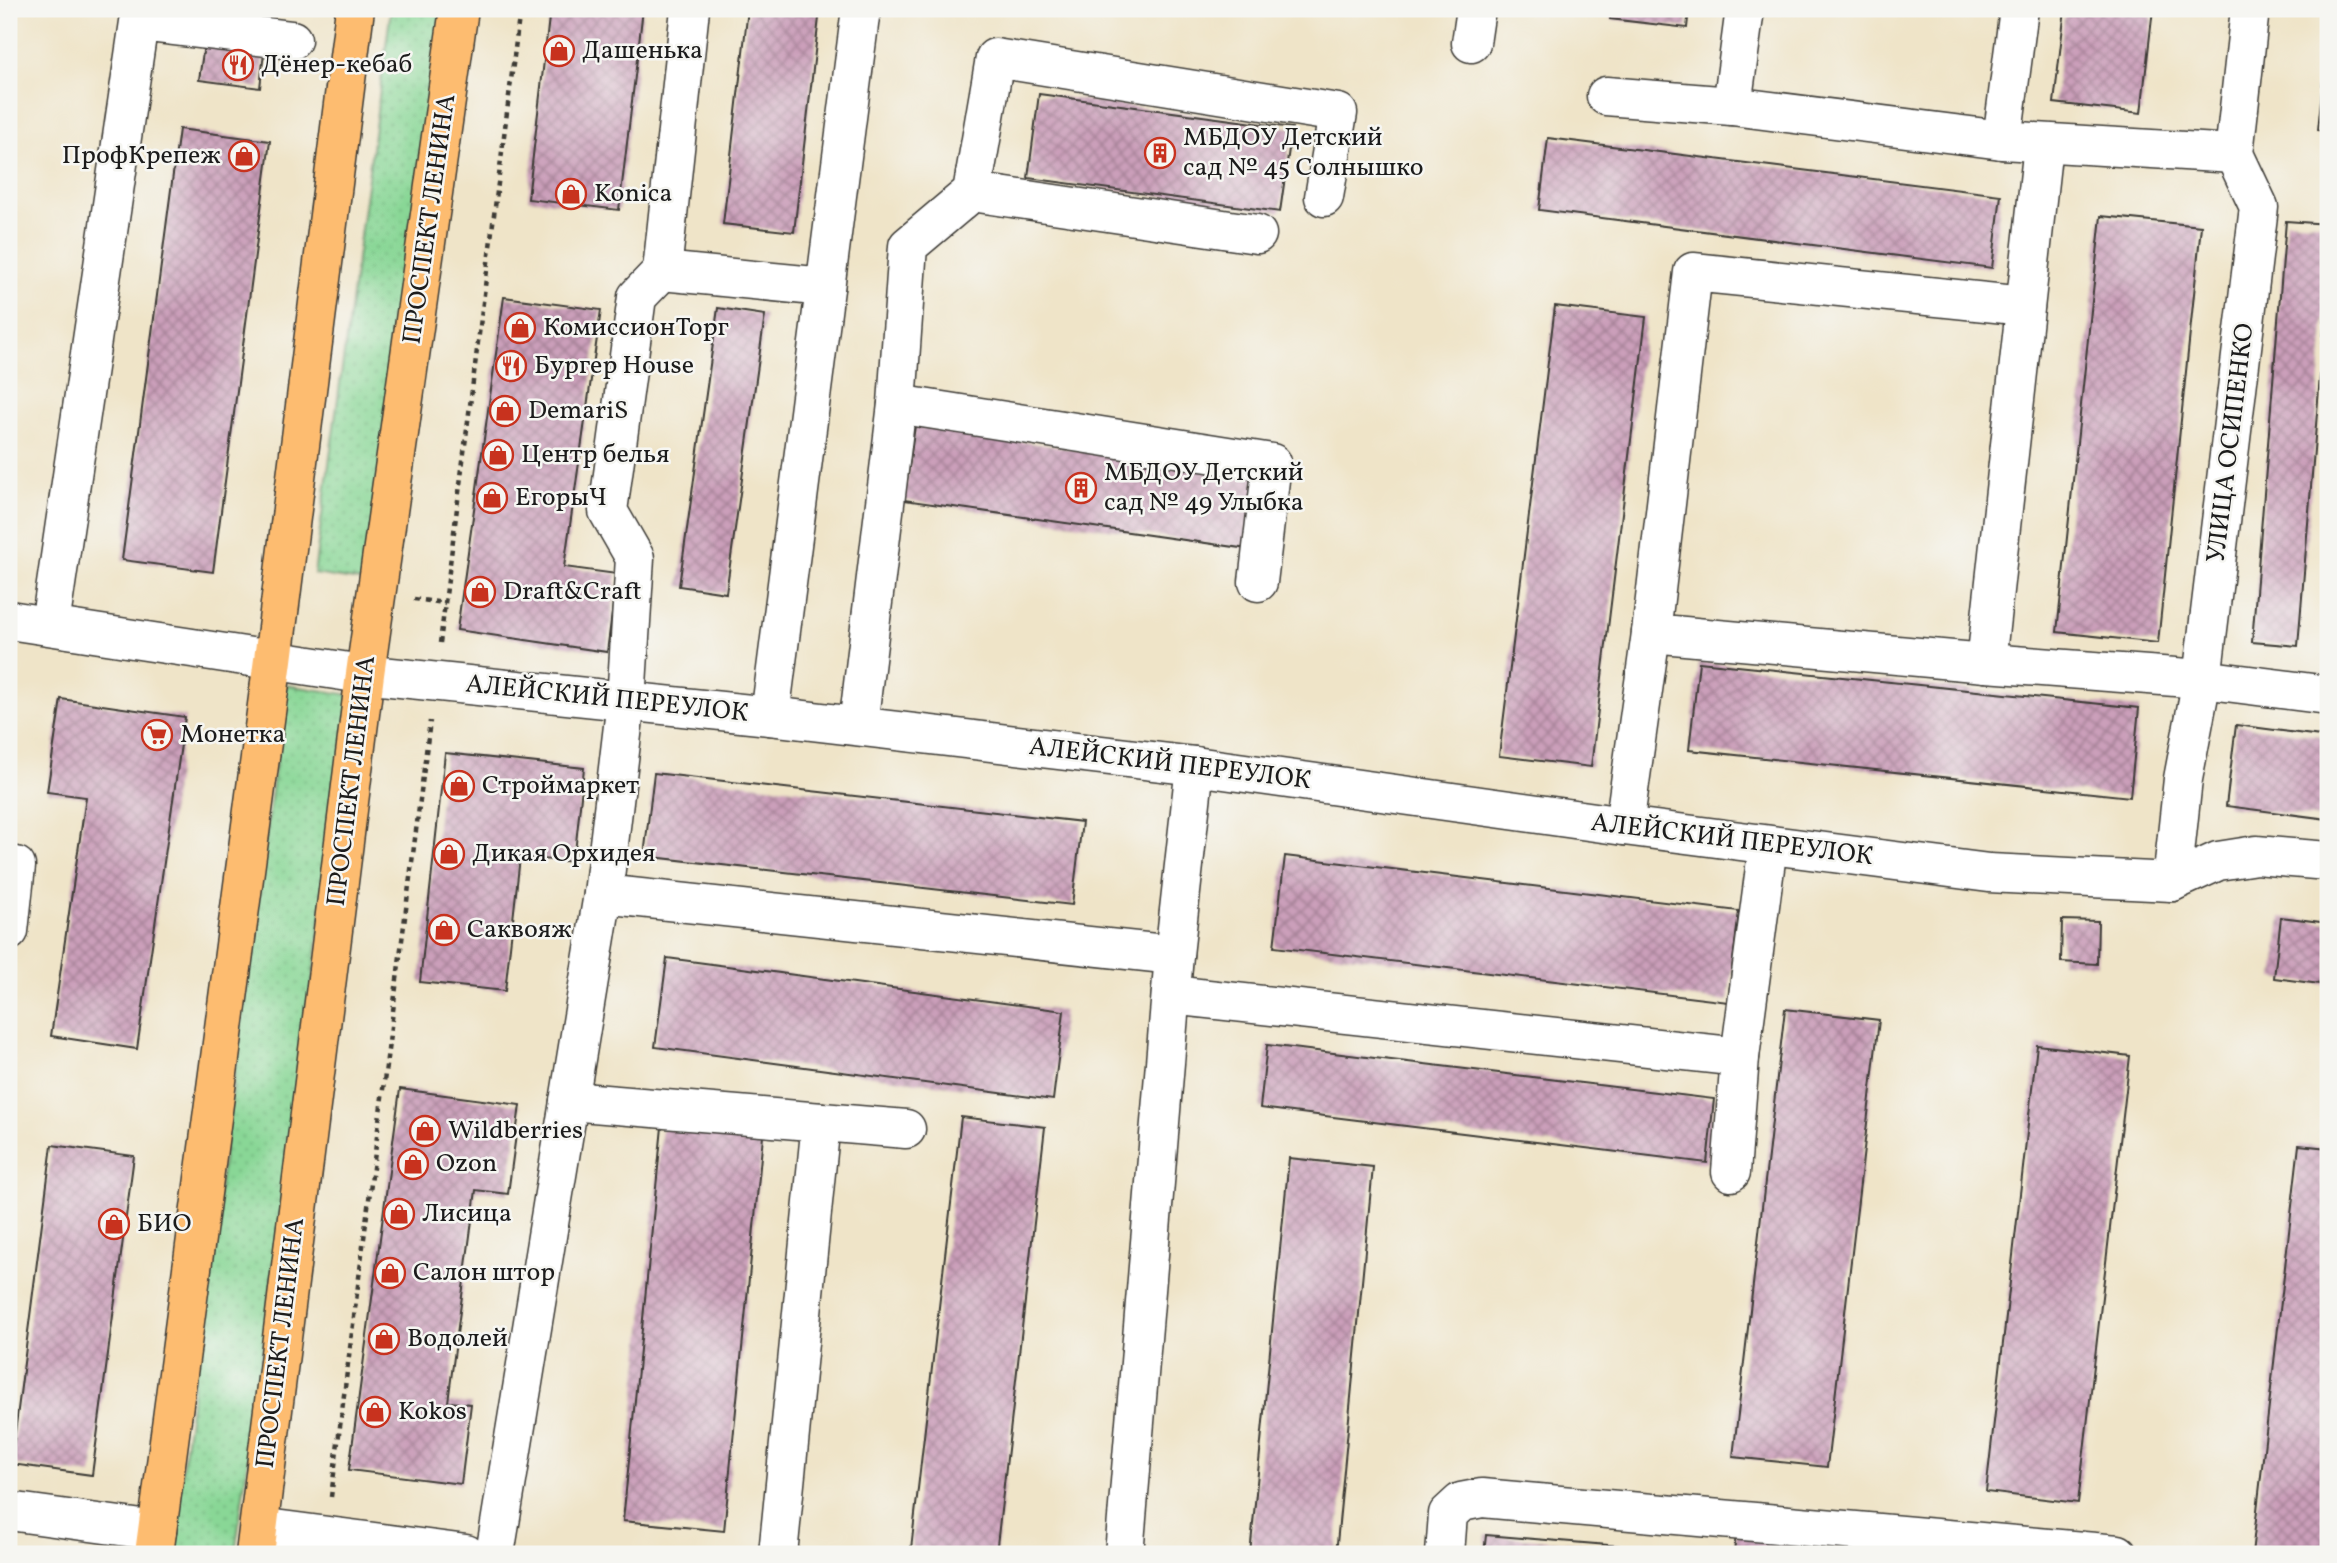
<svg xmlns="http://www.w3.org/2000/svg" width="2337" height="1563" font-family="Vollkorn,serif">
  <defs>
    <pattern id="grass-dots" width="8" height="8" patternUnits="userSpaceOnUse" patternTransform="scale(1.75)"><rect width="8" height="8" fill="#89d796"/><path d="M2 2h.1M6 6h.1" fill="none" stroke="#76b881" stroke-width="1.8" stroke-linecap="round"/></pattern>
    <pattern id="building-cross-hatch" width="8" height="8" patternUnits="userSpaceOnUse" patternTransform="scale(1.75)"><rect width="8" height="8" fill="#cb9fba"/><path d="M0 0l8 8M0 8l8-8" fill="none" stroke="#a48196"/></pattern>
  </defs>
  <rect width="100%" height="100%" fill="#f6f6f2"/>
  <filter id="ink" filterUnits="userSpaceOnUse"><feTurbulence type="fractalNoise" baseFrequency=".0143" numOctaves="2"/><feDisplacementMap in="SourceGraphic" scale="14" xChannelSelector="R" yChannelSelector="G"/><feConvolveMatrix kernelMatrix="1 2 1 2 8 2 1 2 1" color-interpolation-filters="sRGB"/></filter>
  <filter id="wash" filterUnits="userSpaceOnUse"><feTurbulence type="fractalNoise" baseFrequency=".00686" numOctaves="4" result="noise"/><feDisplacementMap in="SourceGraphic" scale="28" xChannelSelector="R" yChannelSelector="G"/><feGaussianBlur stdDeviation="1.57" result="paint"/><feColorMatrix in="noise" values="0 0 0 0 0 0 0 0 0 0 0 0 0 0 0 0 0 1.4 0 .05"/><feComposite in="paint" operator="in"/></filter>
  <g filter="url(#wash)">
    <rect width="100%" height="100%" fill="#efe4c8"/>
    <!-- grass -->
    <g fill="url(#grass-dots)" stroke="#527a59" stroke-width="2">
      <polygon points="391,9 442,9 368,582 314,574"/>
      <polygon points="286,685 351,695 235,1554 171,1554"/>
    </g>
    <g id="blocks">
      <!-- building -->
      <g fill="url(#building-cross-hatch)">
        <polygon points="228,9 266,9 265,15"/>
        <polygon points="550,9 643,9 619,210 528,199"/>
        <polygon points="748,9 820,9 794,232 723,224"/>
        <polygon points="1611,9 1689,9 1687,28 1610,19"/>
        <polygon points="2065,9 2153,9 2141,113 2054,103"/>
        <polygon points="204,45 264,52 260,88 199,80"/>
        <polygon points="2326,50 2328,50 2328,131 2318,130"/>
        <polygon points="1039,94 1292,128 1280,212 1028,178"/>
        <polygon points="179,129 270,141 213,572 122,560"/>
        <polygon points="1548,138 2001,195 1992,268 1539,210"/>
        <polygon points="2101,216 2201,226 2158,643 2057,632"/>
        <polygon points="2286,221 2328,224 2328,278 2298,646 2252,642"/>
        <polygon points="504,297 601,310 564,567 617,574 607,652 457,630"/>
        <polygon points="1555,306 1646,317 1591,767 1499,756"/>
        <polygon points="718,308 765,315 726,593 679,586"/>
        <polygon points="915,426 1259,476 1248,549 904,500"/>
        <polygon points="1699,662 2139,708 2130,797 1689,750"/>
        <polygon points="61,699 185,717 137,1049 51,1036 86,797 47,792"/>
        <polygon points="2236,725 2328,737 2328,819 2226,806"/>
        <polygon points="445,753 584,768 574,862 520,857 505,991 420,982"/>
        <polygon points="654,773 1082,822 1072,905 644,856"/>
        <polygon points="1285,856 1739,911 1728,1002 1274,947"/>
        <polygon points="2281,917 2328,923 2328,985 2274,978"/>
        <polygon points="2062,920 2098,921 2097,964 2061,962"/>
        <polygon points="667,958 1064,1011 1053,1100 655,1047"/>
        <polygon points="1785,1009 1879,1020 1827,1467 1733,1457"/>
        <polygon points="1267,1045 1714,1099 1707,1163 1260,1108"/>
        <polygon points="2037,1045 2130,1056 2078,1503 1986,1492"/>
        <polygon points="400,1089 520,1105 508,1194 476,1190 448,1402 471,1404 461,1484 349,1470"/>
        <polygon points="961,1117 1045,1127 996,1554 911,1549"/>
        <polygon points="662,1127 763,1136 724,1531 623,1521"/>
        <polygon points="52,1145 134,1156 92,1475 11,1464"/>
        <polygon points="2299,1145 2328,1148 2328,1554 2252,1554"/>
        <polygon points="1289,1158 1373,1167 1336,1554 1250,1554"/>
        <polygon points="1736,1533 1803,1539 1802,1554 1734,1554"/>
        <polygon points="1486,1535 1694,1552 1694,1554 1484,1554"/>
      </g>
    </g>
  </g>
  <g filter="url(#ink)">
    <use href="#blocks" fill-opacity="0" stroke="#3c3a36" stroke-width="2"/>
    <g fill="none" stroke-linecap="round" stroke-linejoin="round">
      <!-- minor casing -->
      <g stroke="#3c3a36" stroke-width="41">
        <g id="minor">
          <polyline points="690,9 662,271 637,297 608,511 635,558 626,701 603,894 1174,955"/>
          <polyline points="2019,9 2002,140 2234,154"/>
          <polyline points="1471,43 1476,9"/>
          <polyline points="1606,96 1732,106 2002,140"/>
          <polyline points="1732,106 1745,9"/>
          <polyline points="2043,145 1986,663 2202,679 2328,695"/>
          <polyline points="972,192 1257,234"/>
          <polyline points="662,271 825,287"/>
          <polyline points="897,404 1272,463 1258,582"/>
          <polyline points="9,620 362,674 770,716 1195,766 1624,826 1989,873 2172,882 2218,861 2256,855 2328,861"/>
          <polyline points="50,625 139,22 292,40"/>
          <polyline points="1986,663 1651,633 1693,272 2025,306"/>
          <polyline points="770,716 861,9"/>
          <polyline points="858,726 897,404 908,246 972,192 995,58 1338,113 1324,197"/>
          <polyline points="1624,826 1651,633"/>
          <polyline points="9,865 16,866 9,931"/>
          <polyline points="2172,882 2183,779 2202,679 2259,207 2234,154 2250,9"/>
          <polyline points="1171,995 1740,1057 1768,845"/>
          <polyline points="569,1101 906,1129"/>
          <polyline points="1731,1172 1740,1057"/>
          <polyline points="9,1511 157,1531"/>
          <polyline points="259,1527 466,1554"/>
          <polyline points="495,1554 603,894"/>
          <polyline points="778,1554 821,1122"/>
          <polyline points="1124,1554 1174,955 1195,766"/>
          <polyline points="1445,1554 1448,1514 1461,1502 1482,1498 2118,1554"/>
        </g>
      </g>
      <!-- major casing -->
      <g stroke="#3c3a36" stroke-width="41">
        <g id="major">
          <polyline points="154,1554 273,660 355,9"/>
          <polyline points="255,1554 365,674 459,9"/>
        </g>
      </g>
      <!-- path -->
      <g stroke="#3c3a36" stroke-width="4.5" stroke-dasharray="5 5" stroke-linecap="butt">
        <polyline points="414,599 445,603"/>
        <polyline points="440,643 520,9"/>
        <polyline points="331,1497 430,721"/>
      </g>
      <!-- minor -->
      <use href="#minor" stroke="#fff" stroke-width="38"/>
      <!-- major -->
      <use href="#major" stroke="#fdbc70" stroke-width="38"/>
    </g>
  </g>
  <!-- icons -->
  <defs>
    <g id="shop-ring" transform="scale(1.575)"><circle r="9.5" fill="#f6f6f2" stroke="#c8321e" stroke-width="1.5"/><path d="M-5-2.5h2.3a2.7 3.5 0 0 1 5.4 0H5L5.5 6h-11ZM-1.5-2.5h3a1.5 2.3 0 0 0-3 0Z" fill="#c8321e"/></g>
    <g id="restaurant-ring" transform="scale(1.575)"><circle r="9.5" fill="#f6f6f2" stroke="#c8321e" stroke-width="1.5"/><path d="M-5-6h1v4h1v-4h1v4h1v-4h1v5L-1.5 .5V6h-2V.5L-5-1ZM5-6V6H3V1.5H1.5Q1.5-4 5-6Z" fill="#c8321e"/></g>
    <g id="building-ring" transform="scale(1.575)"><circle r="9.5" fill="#f6f6f2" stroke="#c8321e" stroke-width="1.5"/><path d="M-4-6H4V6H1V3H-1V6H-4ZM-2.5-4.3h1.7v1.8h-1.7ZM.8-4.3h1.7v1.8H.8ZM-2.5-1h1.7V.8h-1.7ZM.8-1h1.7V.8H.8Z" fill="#c8321e"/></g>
    <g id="supermarket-ring" transform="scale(1.575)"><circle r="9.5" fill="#f6f6f2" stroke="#c8321e" stroke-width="1.5"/><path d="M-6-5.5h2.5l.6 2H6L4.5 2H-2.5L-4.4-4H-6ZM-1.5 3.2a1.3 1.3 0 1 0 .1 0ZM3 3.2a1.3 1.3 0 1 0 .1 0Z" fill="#c8321e"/></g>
  </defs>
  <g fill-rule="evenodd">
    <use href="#shop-ring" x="559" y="51"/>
    <use href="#restaurant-ring" x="238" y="65"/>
    <use href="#building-ring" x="1160" y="153"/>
    <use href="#shop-ring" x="244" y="156"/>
    <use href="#shop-ring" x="571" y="194"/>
    <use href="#shop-ring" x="520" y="328"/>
    <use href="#restaurant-ring" x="511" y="366"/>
    <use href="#shop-ring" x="505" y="411"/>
    <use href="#shop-ring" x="498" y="455"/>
    <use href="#building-ring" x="1081" y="488"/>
    <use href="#shop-ring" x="492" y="498"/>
    <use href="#shop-ring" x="480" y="592"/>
    <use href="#supermarket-ring" x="157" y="735"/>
    <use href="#shop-ring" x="459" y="786"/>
    <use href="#shop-ring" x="449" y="854"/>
    <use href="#shop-ring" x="444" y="930"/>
    <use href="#shop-ring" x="425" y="1131"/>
    <use href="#shop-ring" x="413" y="1164"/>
    <use href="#shop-ring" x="399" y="1214"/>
    <use href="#shop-ring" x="114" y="1224"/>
    <use href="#shop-ring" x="390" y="1273"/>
    <use href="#shop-ring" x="384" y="1339"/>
    <use href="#shop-ring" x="375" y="1412"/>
  </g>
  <g text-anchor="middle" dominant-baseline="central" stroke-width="5" stroke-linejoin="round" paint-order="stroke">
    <!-- poi labels -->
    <g font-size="26" fill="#1c1c1c" stroke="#f6f6f2" text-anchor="start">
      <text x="582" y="51">Дашенька</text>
      <text x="261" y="65">Дёнер-кебаб</text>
      <text x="1183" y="138">МБДОУ Детский<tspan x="1183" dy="30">сад № 45 Солнышко</tspan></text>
      <text x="221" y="156" text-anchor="end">ПрофКрепеж</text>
      <text x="594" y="194">Konica</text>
      <text x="543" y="328">КомиссионТорг</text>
      <text x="534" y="366">Бургер House</text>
      <text x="528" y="411">DemariS</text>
      <text x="521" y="455">Центр белья</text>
      <text x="1104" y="473">МБДОУ Детский<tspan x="1104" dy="30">сад № 49 Улыбка</tspan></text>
      <text x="515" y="498">ЕгорыЧ</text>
      <text x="503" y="592">Draft&amp;Craft</text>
      <text x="180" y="735">Монетка</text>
      <text x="482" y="786">Строймаркет</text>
      <text x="472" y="854">Дикая Орхидея</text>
      <text x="467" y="930">Саквояж</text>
      <text x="448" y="1131">Wildberries</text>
      <text x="436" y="1164">Ozon</text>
      <text x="422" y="1214">Лисица</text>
      <text x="137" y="1224">БИО</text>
      <text x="413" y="1273">Салон штор</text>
      <text x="407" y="1339">Водолей</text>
      <text x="398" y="1412">Kokos</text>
    </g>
    <!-- street labels -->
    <g font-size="26" fill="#1c1c1c" stroke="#f6f6f2">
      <text transform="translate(430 219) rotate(-82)">ПРОСПЕКТ ЛЕНИНА</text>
      <text transform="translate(2231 443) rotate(-83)">УЛИЦА ОСИПЕНКО</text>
      <text transform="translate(607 699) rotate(6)">АЛЕЙСКИЙ ПЕРЕУЛОК</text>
      <text transform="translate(1170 764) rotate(7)">АЛЕЙСКИЙ ПЕРЕУЛОК</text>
      <text transform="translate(352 781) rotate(-83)">ПРОСПЕКТ ЛЕНИНА</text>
      <text transform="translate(1732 840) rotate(7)">АЛЕЙСКИЙ ПЕРЕУЛОК</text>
      <text transform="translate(281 1343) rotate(-83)">ПРОСПЕКТ ЛЕНИНА</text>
    </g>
  </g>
  <!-- margin -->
  <rect width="2337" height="1563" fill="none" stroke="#f6f6f2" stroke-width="35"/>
</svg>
